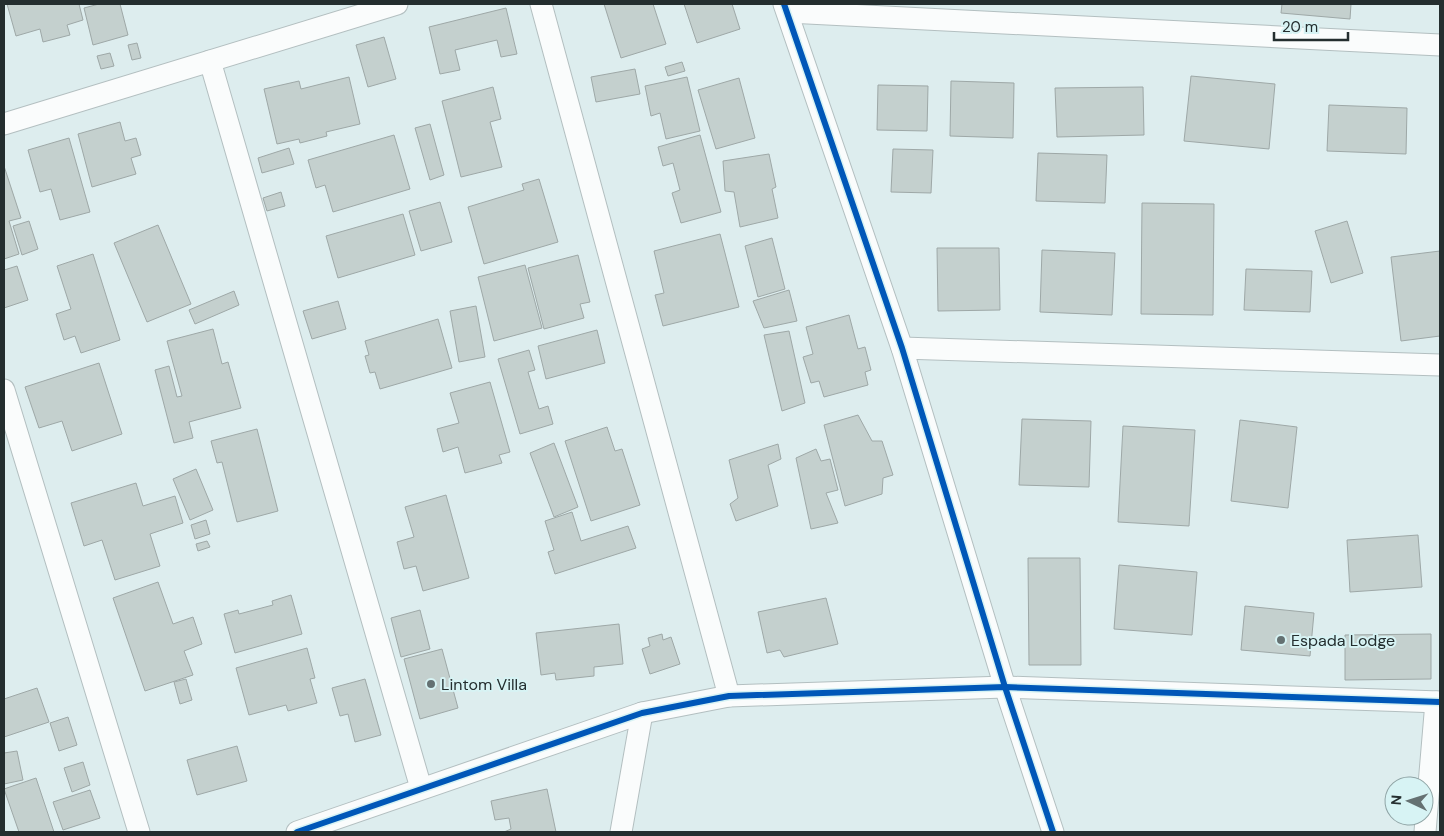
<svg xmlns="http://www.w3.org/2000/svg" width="1444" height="836" font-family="'DM Sans',sans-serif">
  <rect width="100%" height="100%" fill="#ddedee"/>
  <!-- building -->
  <g fill="#c4d0ce" stroke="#9ea8a7">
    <polygon points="7,4 79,4 83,20 67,25 70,35 43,42 40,29 16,36"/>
    <polygon points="99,4 120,4 128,35 93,45 84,8"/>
    <polygon points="604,4 653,4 666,44 621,58"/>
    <polygon points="684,4 732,4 740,29 697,43"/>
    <polygon points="1282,4 1351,4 1350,19 1281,13"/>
    <polygon points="506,8 517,54 501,57 497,40 455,50 460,70 440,74 429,27"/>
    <polygon points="384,37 396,79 368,87 356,45"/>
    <polygon points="137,43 141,58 132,60 128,45"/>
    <polygon points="110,53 114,66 101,69 97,56"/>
    <polygon points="682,62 685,71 668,76 665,67"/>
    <polygon points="635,69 640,94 596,102 591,77"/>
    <polygon points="1191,76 1275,84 1269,149 1184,141"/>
    <polygon points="349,77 360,124 326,132 327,136 300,143 299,139 277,144 264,89 299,81 301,89"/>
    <polygon points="687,77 700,131 666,139 660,113 651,116 645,86"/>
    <polygon points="739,78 755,138 716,149 698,90"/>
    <polygon points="951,81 1014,83 1013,138 950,136"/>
    <polygon points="878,85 928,86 927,131 877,130"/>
    <polygon points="493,87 501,119 490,122 502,167 461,177 442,101"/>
    <polygon points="1143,87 1144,135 1057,137 1055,88"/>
    <polygon points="1329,105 1407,108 1406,154 1327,151"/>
    <polygon points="120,122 125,141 136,138 141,155 131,158 136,174 92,187 78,134"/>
    <polygon points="430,124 444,175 430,180 415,128"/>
    <polygon points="394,135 410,189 333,212 325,185 316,188 308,160"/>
    <polygon points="700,135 721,212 681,223 672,193 680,190 673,163 663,166 658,147"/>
    <polygon points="69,138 90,212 60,220 51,189 40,192 28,150"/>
    <polygon points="289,148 294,164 262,173 258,158"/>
    <polygon points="893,149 933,150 931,193 891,192"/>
    <polygon points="1038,153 1107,155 1105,203 1036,201"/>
    <polygon points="769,154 776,187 772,189 778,218 740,227 734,192 725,191 723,161"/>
    <polygon points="4,166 21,218 9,221 19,254 4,259"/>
    <polygon points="539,179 558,242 484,264 468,207 524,190 522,184"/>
    <polygon points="281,192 285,206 267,211 263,198"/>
    <polygon points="440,202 452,242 421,251 409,211"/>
    <polygon points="1142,203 1214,204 1213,315 1141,314"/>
    <polygon points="403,214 415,255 338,278 326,236"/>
    <polygon points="29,221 38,249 22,255 13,226"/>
    <polygon points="1347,221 1363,273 1331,283 1315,231"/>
    <polygon points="158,225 191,304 147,322 114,243"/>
    <polygon points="720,234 739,307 663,326 655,295 664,293 654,251"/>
    <polygon points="772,238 785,289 758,297 745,246"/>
    <polygon points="937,248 999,248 1000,310 938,311"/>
    <polygon points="1042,250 1115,253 1112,315 1040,312"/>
    <polygon points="1440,251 1440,336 1401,341 1391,257"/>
    <polygon points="93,254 120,340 81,353 75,336 64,340 56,314 71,309 57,266"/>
    <polygon points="578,255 590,302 580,304 584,318 544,329 528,268"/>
    <polygon points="525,265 542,328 494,341 478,277"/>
    <polygon points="17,266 28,300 4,308 4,270"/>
    <polygon points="1246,269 1312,271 1310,312 1244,310"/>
    <polygon points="789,290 797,321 764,328 753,301"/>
    <polygon points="234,291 239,305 195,324 189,310"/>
    <polygon points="338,301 346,329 312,339 303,311"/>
    <polygon points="476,306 485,357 459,362 450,311"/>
    <polygon points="849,315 858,349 865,347 871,370 865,372 868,385 824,397 819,381 811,383 803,357 813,354 806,327"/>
    <polygon points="438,319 452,368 380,389 375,372 370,373 365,356 369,355 365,341"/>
    <polygon points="213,329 222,364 228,362 241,408 189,422 193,438 174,443 155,370 169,366 177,397 182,396 167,341"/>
    <polygon points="597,330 605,363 546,379 538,346"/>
    <polygon points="789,331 805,403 782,411 764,335"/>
    <polygon points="529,350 535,370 528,372 539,409 548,406 553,424 520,434 498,359"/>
    <polygon points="99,363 122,434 72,451 62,421 39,428 25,387"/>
    <polygon points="490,382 510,452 499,455 502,463 465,473 458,447 443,452 437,429 459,423 450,393"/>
    <polygon points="858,415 872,441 882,441 893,475 883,478 882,494 845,506 824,425"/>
    <polygon points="1022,419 1091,421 1089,487 1019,485"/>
    <polygon points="1240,420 1297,427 1288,508 1231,501"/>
    <polygon points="1123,426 1195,430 1189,526 1118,522"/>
    <polygon points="607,427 615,451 622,449 640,505 591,521 565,441"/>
    <polygon points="257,429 278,511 237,522 222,462 217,463 211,441"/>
    <polygon points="554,443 578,507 554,517 530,453"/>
    <polygon points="778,444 781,459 768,465 778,506 736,521 730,504 738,498 729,460"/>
    <polygon points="816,449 821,461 830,459 838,490 826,493 838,523 811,529 796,458"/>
    <polygon points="196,469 213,510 190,520 173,479"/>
    <polygon points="136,483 143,506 175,496 183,523 150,534 160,566 115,580 102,540 84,546 71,503"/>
    <polygon points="446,495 469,578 423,591 416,566 404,569 397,542 414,537 405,507"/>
    <polygon points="572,512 581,541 628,526 636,548 555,574 548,552 554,550 545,521"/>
    <polygon points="206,520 210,534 195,539 191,525"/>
    <polygon points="1418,535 1422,587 1350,592 1347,540"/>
    <polygon points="207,541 210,547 198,551 196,544"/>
    <polygon points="1028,558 1080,558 1081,665 1029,665"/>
    <polygon points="1119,565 1197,572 1192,635 1114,629"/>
    <polygon points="158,582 173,624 193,617 202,644 184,651 193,675 145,691 113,598"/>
    <polygon points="291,595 302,634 235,653 224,614 238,610 239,614 273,605 272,601"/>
    <polygon points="826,598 838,644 784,657 780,650 767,653 758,612"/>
    <polygon points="1245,606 1314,613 1310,656 1241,650"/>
    <polygon points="420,610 430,649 401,657 391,618"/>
    <polygon points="619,624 623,664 594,667 594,676 556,680 555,673 541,675 536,633"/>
    <polygon points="662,634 663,640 671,637 680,664 650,674 642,649 650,646 648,638"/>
    <polygon points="1431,634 1431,679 1345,680 1345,635"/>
    <polygon points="307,648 315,678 310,679 317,703 288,711 286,705 249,715 236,668"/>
    <polygon points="442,649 458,708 420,719 404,659"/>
    <polygon points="186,679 192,700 180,704 174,682"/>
    <polygon points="365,679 381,735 355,742 348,714 340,716 332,688"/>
    <polygon points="37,688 49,722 4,737 4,699"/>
    <polygon points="68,717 77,745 59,751 50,723"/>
    <polygon points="237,746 247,781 197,795 187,760"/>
    <polygon points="17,751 23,780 4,784 4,753"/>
    <polygon points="83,762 90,785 72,792 64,768"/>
    <polygon points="36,778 54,832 19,832 4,789"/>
    <polygon points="547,789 556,832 504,832 511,829 509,818 495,820 491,801"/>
    <polygon points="90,790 100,818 63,830 53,802"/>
  </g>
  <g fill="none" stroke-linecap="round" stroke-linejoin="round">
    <!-- minor casing -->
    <g stroke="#b3bfc0" stroke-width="23">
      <g id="minor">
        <polyline points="541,4 729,696"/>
        <polyline points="784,4 902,348 1005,687 1053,832"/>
        <polyline points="788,12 1440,45"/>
        <polyline points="210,61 421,788"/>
        <polyline points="4,124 397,4"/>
        <polyline points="902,348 1440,365"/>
        <polyline points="4,390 139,832"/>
        <polyline points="297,832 642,713 729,696 1005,687 1440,702"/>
        <polyline points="621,832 642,713"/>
        <polyline points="1425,832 1436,702"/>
      </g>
    </g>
    <!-- minor -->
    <use href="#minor" stroke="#fafcfc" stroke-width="21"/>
    <!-- cycleway casing -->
    <g stroke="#d7f3f4" stroke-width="9">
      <g id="cycleway">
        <polyline points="784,4 902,348 1005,687 1053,832"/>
        <polyline points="297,832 642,713 729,696 1005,687 1440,702"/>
      </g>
    </g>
    <!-- cycleway -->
    <use href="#cycleway" stroke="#0057b8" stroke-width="6"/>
  </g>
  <!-- markers -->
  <g fill="#657172" stroke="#d7f3f4" stroke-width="2">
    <circle cx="1281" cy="640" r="5"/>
    <circle cx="431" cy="684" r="5"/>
  </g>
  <g text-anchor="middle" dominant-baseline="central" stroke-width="4" stroke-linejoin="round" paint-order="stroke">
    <!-- poi labels -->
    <g font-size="16" fill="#242e2f" stroke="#d7f3f4" text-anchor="start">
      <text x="1291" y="640">Espada Lodge</text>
      <text x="441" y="684">Lintom Villa</text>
    </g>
  </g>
  <!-- border -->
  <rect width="1444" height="836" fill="none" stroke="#242e2f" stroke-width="10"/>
  <!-- north arrow -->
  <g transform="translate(1409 801) rotate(274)"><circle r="24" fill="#d7f3f4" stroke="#8fa4a5"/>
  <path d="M0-4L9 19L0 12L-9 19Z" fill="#657172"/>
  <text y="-8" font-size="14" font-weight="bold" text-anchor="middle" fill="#242e2f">N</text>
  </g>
  <!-- scale -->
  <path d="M1274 32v8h74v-8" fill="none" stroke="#242e2f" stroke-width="2.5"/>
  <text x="1282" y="32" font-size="15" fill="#242e2f" stroke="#d7f3f4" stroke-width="4" paint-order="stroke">20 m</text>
</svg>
